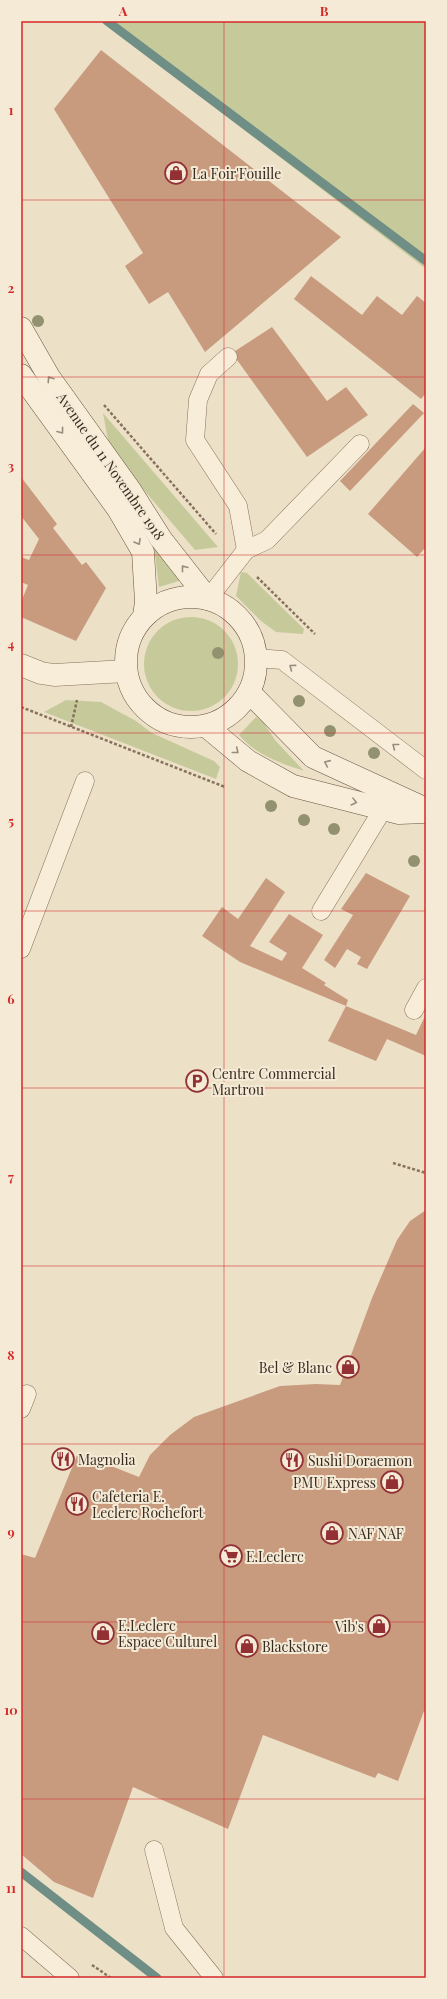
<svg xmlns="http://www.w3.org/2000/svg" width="447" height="1999" font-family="'Playfair Display',serif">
  <rect width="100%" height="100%" fill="#ece0c7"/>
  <!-- green -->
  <g fill="#c6ca9b">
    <polygon points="102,21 426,21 426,269"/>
    <polygon points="103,413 218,547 195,550 132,476 108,440"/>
    <polygon points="154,546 182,575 179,581 159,587"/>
    <polygon points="241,572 247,573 304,629 303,634 276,632 261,621 236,596"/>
    <circle cx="191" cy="664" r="47"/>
    <polygon points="66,700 101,702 136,721 152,733 214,761 220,767 216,779 44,712"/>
    <path d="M256 717 263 722 275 740 304 771C280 763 256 755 239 735Z"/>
  </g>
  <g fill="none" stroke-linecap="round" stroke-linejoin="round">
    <!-- stream -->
    <g stroke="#6f8e85" stroke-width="9">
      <polyline points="107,21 426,261"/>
      <polyline points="21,1872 157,1978"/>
    </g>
  </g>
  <!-- building -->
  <g fill="#c89b7f">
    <polygon points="101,50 341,237 205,352 168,292 149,304 125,266 143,253 54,109"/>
    <polygon points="311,276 362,315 377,296 402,315 417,296 426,303 426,393 421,399 294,299"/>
    <polygon points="272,327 327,401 346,387 368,415 307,457 232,353"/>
    <polygon points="413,404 424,413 350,491 340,481"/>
    <polygon points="426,447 426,551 424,549 417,557 368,514"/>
    <polygon points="21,477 57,524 53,528 82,565 86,562 106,588 76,641 21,617 21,602 28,585 21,582 21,557 29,560 39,539 21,516"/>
    <polygon points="366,873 410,896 367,969 357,964 361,957 347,949 335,968 324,960 353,915 341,909"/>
    <polygon points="266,878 285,892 250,946 282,961 287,953 269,942 289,914 323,935 302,968 326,983 324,985 348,1000 346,1006 416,1035 426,1014 426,1056 387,1039 376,1061 328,1041 346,1006 240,962 202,936 222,907 238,919"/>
    <polygon points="426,1210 426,1712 424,1711 398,1781 378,1773 375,1778 263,1735 228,1829 133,1787 93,1898 54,1882 21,1854 21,1554 35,1558 78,1453 139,1477 150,1455 170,1435 194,1417 280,1386 316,1384 340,1385 372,1298 397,1240 410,1221"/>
  </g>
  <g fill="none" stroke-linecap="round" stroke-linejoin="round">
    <!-- service casing -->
    <g stroke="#87725d" stroke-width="19">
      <g id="service">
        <polyline points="228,357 209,374 198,400 195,440 238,506 246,550"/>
        <polyline points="208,599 246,550 267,540 360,444"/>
        <polyline points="256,658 282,660 426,770"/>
        <polyline points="321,911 383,809"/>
        <polyline points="21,949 85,781"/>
        <polyline points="414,1010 426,988"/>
        <polyline points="21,1409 27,1394"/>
        <polyline points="154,1850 174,1928 214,1978"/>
        <polyline points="21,1936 70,1978"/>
      </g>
    </g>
    <!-- minor casing -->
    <g stroke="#87725d" stroke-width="23">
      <polyline id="minor" points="21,665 41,673 54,675 126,671"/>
    </g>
    <!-- secondary casing -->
    <g stroke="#685340" stroke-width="23">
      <g id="secondary">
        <polyline points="21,328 49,377 130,490 161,539 208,599"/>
        <polyline points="21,375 118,509 143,552 146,602 144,616"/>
        <circle cx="191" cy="662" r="65"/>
        <polyline points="249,692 313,757 426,809"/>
        <polyline points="206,726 248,761 293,786 399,813 426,812"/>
      </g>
    </g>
    <!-- path -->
    <g stroke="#87725d" stroke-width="2.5" stroke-dasharray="3 2" stroke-linecap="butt">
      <polyline points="104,405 216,534"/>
      <polyline points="257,577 315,634"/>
      <polyline points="21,707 225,787"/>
      <polyline points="71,727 77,700"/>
      <polyline points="393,1163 426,1173"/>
      <polyline points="92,1965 111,1978"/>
    </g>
    <!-- service -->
    <use href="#service" stroke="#f7edd9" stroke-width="18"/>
    <!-- minor -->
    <use href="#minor" stroke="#f7edd9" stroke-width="22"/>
    <!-- secondary -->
    <use href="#secondary" stroke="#f7edd9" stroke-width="22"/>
  </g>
  <!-- trees -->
  <g fill="#929270">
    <circle cx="38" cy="321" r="6"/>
    <circle cx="218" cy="653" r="6"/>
    <circle cx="299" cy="701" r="6"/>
    <circle cx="330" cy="731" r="6"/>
    <circle cx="374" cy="753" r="6"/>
    <circle cx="271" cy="806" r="6"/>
    <circle cx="304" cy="820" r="6"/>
    <circle cx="334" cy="829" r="6"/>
    <circle cx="414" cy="861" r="6"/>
  </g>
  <!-- one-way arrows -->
  <defs><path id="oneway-chevron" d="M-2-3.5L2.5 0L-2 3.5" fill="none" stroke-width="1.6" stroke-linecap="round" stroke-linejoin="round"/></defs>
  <g stroke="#988c7c">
    <use href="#oneway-chevron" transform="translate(50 379) rotate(-124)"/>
    <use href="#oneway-chevron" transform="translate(61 431) rotate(53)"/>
    <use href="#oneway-chevron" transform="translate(138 542) rotate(60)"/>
    <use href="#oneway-chevron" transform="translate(184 568) rotate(-128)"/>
    <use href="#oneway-chevron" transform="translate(292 667) rotate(-143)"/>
    <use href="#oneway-chevron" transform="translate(395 746) rotate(-142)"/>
    <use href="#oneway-chevron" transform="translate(236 751) rotate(39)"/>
    <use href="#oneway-chevron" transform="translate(327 763) rotate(-156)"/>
    <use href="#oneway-chevron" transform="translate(354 802) rotate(14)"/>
  </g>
  <!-- grid -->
  <path fill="none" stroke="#d62828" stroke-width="1" stroke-opacity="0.55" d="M224 21V1978M21 200H426M21 377H426M21 555H426M21 733H426M21 911H426M21 1088H426M21 1266H426M21 1444H426M21 1622H426M21 1799H426"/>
  <!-- icons -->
  <defs>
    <g id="shop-ring" transform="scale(1.15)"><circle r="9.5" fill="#f4ead6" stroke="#923034" stroke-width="1.5"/><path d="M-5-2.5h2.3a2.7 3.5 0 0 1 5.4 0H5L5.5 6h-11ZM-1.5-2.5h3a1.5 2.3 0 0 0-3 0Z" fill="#923034"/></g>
    <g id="parking-ring" transform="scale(1.15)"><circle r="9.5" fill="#f4ead6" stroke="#923034" stroke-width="1.5"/><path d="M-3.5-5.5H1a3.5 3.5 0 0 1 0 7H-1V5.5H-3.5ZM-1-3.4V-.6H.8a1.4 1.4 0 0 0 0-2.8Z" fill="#923034"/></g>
    <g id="restaurant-ring" transform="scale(1.15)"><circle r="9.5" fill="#f4ead6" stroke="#923034" stroke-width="1.5"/><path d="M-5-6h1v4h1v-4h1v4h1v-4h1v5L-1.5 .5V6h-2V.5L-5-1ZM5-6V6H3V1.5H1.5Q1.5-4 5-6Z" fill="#923034"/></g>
    <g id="supermarket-ring" transform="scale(1.15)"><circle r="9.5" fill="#f4ead6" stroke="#923034" stroke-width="1.5"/><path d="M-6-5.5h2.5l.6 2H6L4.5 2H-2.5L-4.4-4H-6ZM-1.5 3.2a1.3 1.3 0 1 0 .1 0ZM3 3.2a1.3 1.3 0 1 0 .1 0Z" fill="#923034"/></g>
  </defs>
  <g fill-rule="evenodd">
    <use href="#shop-ring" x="176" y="173"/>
    <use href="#parking-ring" x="197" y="1081"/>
    <use href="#shop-ring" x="348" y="1367"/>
    <use href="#restaurant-ring" x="63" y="1459"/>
    <use href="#restaurant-ring" x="292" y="1460"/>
    <use href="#shop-ring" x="392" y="1482"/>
    <use href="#restaurant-ring" x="77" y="1504"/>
    <use href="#shop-ring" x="332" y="1533"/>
    <use href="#supermarket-ring" x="231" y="1556"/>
    <use href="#shop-ring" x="379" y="1626"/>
    <use href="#shop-ring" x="103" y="1633"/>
    <use href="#shop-ring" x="247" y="1646"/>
  </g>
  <g text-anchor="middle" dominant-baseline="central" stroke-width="4" stroke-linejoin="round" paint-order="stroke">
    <!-- poi labels -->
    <g font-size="14" fill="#382b20" stroke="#f4ead6" text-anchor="start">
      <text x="192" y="173">La Foir'Fouille</text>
      <text x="212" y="1073">Centre Commercial<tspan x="212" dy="16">Martrou</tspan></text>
      <text x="332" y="1367" text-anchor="end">Bel &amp; Blanc</text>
      <text x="78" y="1459">Magnolia</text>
      <text x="308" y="1460">Sushi Doraemon</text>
      <text x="376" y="1482" text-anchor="end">PMU Express</text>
      <text x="92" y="1496">Cafeteria E.<tspan x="92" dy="16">Leclerc Rochefort</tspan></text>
      <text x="348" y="1533">NAF NAF</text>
      <text x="246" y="1556">E.Leclerc</text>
      <text x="118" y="1625">E.Leclerc<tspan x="118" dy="16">Espace Culturel</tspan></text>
      <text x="364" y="1626" text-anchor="end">Vib's</text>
      <text x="262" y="1646">Blackstore</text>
    </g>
    <!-- street labels -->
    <g font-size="14" fill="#382b20" stroke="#f4ead6">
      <text transform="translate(111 466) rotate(55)">Avenue du 11 Novembre 1918</text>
    </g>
  </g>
  <!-- border -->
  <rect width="447" height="1999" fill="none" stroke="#f4ead6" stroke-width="44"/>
  <rect x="22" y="22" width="403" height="1955" fill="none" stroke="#d62828" stroke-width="1.5"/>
  <g font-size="13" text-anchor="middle" font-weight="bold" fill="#d62828">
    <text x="123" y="16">A</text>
    <text x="324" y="16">B</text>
    <text x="11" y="115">1</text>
    <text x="11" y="293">2</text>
    <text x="11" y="471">3</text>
    <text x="11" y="649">4</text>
    <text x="11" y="826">5</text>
    <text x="11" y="1004">6</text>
    <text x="11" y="1182">7</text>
    <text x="11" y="1360">8</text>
    <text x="11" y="1537">9</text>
    <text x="11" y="1715">10</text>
    <text x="11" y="1893">11</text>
  </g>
</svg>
